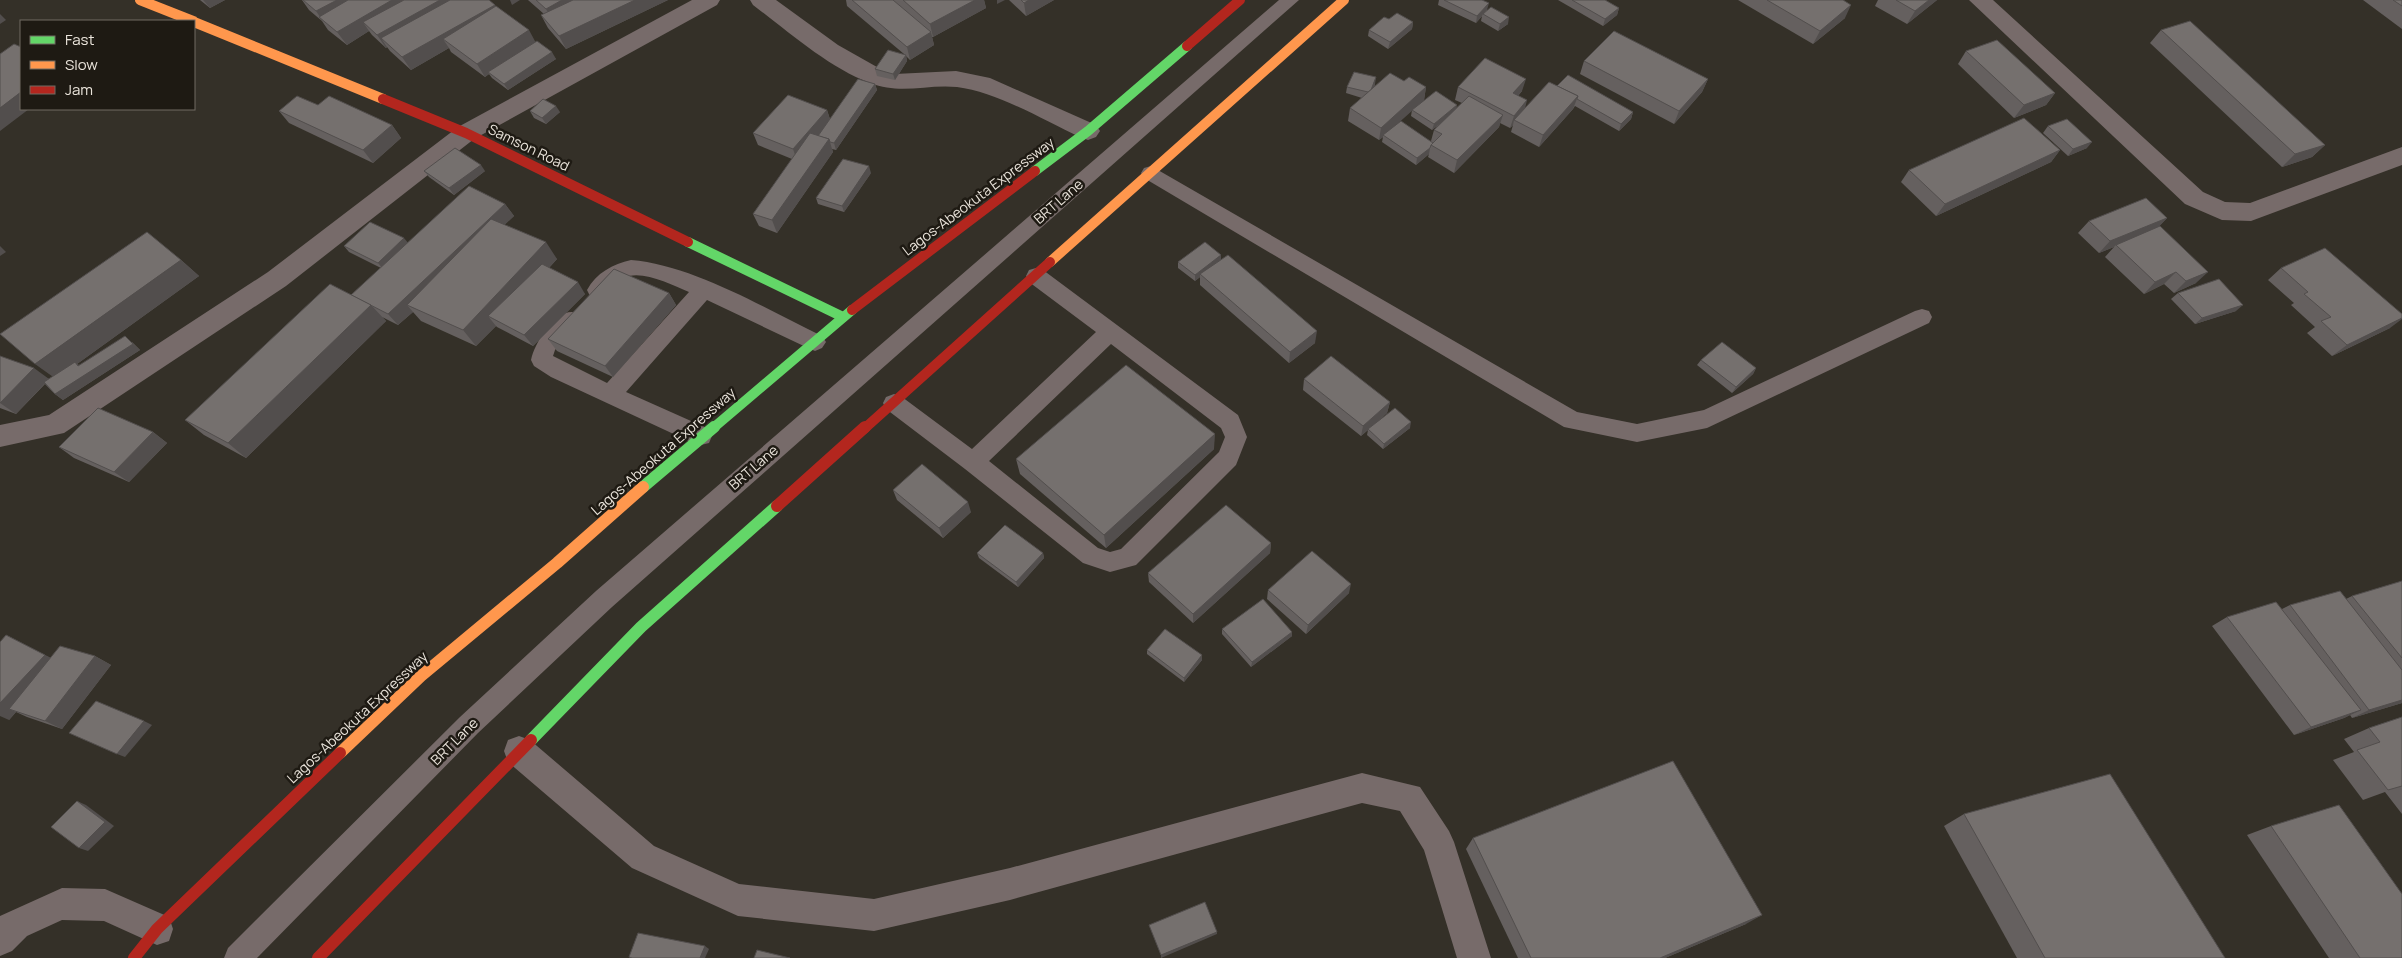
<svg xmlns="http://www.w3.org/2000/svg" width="2402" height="958" font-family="Manrope,sans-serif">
  <rect width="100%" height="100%" fill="#343028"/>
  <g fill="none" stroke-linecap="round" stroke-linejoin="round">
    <!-- lane -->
    <g fill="#776b6a" fill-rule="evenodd">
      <polygon points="1279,0 1299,0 612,607 478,733 257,958 224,958 228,948 460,717 596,591"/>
      <polygon points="1151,166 1577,412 1637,424 1704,410 1915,311 1922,309 1929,311 1932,317 1929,323 1707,428 1637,442 1564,427 1144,178 1141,173 1144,168"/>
      <path d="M631 260C693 265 766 309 822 336L826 342 822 348 815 351 808 348 707 300 626 392 709 429 712 436 709 443 701 445 693 443 551 377 534 366 531 360C535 342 557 306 577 313L580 319 555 350 553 356 607 383 689 292C672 285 647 272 629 276 612 280 608 302 590 296L587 290C596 273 613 264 631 260Z"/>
      <path d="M1036 268 1043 270 1238 415 1247 437 1236 465 1136 565 1110 572 1083 563 965 469 886 409 883 403 886 397 894 394 902 397 972 449 1096 332 1029 282 1026 276 1029 270ZM1111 344 1221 428 1225 437 1219 452 1121 549 1110 552 1098 548 989 461Z"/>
    </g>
    <!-- street -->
    <g fill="#776b6a" fill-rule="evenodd">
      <polygon points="692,0 720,0 717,5 474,139 286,286 64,433 0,447 0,425 49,415 268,272 458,127"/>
      <path d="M750 0H776L838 45 884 71 895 74 956 71 990 78 1096 125 1100 131 1096 137 1088 140 1080 137C1043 120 997 92 957 87 926 84 901 95 870 83 829 68 789 32 753 5Z"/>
      <polygon points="1969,0 1993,0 2203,192 2225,202 2250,203 2402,147 2402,165 2251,221 2222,220 2185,204"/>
      <polygon points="519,736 530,740 654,846 739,884 874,899 1010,868 1362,773 1420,787 1449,831 1454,842 1491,958 1457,958 1424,850 1400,811 1362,803 1010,900 874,931 738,916 632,868 508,762 504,751 508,740"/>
      <polygon points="62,888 105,889 169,917 173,929 169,941 157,945 104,921 62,920 27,936 12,951 0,956 0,916"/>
    </g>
    <!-- fast-far1 -->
    <g stroke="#63d668" stroke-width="10">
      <polyline points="1035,171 1088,131 1187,46"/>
      <polyline points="688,242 843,317"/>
      <polyline points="712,429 852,310"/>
    </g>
    <!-- fast -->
    <g stroke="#63d668" stroke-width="12">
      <polyline points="643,487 714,427"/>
      <polyline points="531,740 641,627 777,506"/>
    </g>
    <!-- slow-far1 -->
    <g stroke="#ff974d" stroke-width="10">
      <polyline points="140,0 193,21"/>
      <polyline points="194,22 383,99"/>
      <polyline points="1050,262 1344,0"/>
    </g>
    <!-- slow -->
    <polyline stroke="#ff974d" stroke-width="12" points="340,753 421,676 557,563 643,487"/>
    <!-- jam-far1 -->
    <g stroke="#b3261e" stroke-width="10">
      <polyline points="1187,46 1240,0"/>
      <polyline points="383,99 466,133 688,242"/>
      <polyline points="852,310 1035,171"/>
      <polyline points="864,429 1050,262"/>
    </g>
    <!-- jam -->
    <g stroke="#b3261e" stroke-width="12">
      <polyline points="777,506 865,427"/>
      <polyline points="134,958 157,929 340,753"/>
      <polyline points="318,958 531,740"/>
    </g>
  </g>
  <!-- wall -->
  <g fill="#65605f" fill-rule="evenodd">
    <polygon points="200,0 225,0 210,8"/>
    <polygon points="302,0 489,0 535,42 556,59 508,90 492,78 489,74 485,77 451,52 449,48 411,70 390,51 387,47 386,48 372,35 369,31 347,45 328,30 322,21 309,10"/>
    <polygon points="528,0 668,0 566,49 548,28 541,15 544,14"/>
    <polygon points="846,0 984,0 986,8 933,37 932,37 934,45 910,60 906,56 907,61 895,80 877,76 875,69 904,54 847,6"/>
    <polygon points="1009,0 1054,0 1026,16"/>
    <polygon points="1439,0 1482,0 1487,10 1508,24 1498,31 1481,21 1482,16 1476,23 1438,5"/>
    <polygon points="1558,0 1605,0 1619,8 1617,15 1603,26"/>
    <polygon points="1738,0 1843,0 1845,18 1813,44"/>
    <polygon points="1878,0 1937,0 1907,24 1875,6"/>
    <polygon points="2363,0 2402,0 2402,29"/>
    <polygon points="1389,19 1413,22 1412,29 1388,49 1368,36 1369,30"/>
    <polygon points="2161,30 2325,145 2312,157 2282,167 2150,43"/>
    <polygon points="1966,51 2055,93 2046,105 2014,118 1958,64"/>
    <polygon points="1584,61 1708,79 1702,92 1674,124 1580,74"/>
    <path d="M1404 81 1426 87 1424 100 1417 106 1456 108 1462 103 1455 100 1458 87 1522 91 1518 96 1525 108 1557 86 1633 112 1631 119 1619 131 1575 106 1573 109 1539 147 1511 132 1513 125 1510 128 1500 123 1499 127 1454 173 1428 157 1429 154 1416 165 1382 142 1383 137 1379 140 1348 121 1350 108 1362 98 1346 93 1347 87 1375 84 1374 88ZM1412 110 1411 116 1432 130 1437 126 1434 130 1431 141 1393 127Z"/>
    <polygon points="875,84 877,90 836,150 832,149 833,152 777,233 759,226 753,214 792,159 758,145 753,133 827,110 830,119"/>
    <polygon points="318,105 392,125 401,138 373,163 289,123 279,111"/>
    <polygon points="530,111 560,112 546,124 534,118"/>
    <polygon points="2048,126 2087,148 2068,156 2043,133"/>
    <polygon points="2060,150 2051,162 1936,216 1901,182 1909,170"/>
    <polygon points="424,171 485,171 454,195 429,177"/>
    <polygon points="871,173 844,212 818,204 816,198"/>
    <polygon points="505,204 514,216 504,225 557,259 549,268 585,294 533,346 497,327 496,326 476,346 421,321 413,312 398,325 382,317 386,321 246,458 204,435 185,420 352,295 381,268 349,252 344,246 408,243"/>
    <polygon points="2167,218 2158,227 2196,283 2174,293 2164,284 2144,294 2105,257 2114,247 2099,253 2078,233 2089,221"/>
    <polygon points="1221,259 1315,343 1289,363 1200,285 1200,277 1195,281 1178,268 1178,262"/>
    <polygon points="181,260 199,276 77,364 79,365 132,342 140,350 63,400 55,394 45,384 16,414 0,408 0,356 49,379 52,377"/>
    <polygon points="2281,268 2390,328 2332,356 2307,333 2315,327 2291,305 2294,303 2268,280"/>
    <polygon points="669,293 676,305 613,377 557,351 548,339"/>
    <polygon points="2178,293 2236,311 2195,324 2171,299"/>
    <polygon points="1701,360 1756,368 1753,374 1732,393 1697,365"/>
    <polygon points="1304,379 1390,402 1387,413 1377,422 1410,428 1383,449 1367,435 1368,430 1361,436 1303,390"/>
    <polygon points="153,432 167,443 129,482 74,458 59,447"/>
    <polygon points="1214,449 1106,548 1020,474 1016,459"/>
    <polygon points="893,490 971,512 943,538 897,500"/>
    <polygon points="1271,543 1270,553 1193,623 1149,582 1148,573"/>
    <polygon points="977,553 1043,553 1044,558 1018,587 979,558"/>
    <polygon points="2402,581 2402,703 2352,718 2350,715 2344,718 2294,735 2212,626 2227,617 2282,609 2290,605 2346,599 2352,596"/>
    <polygon points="1268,590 1349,593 1306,634 1267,599"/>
    <polygon points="1222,629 1292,632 1292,636 1251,667 1222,634"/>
    <polygon points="6,635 50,658 95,656 111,665 62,729 27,717 16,712 9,720"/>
    <polygon points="1147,650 1202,660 1184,682 1147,654"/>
    <polygon points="2402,717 2402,814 2385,792 2363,800 2333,760 2354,752 2344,739 2369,728"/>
    <polygon points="1964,814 2225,958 2017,958 1944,826"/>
    <polygon points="2271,826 2402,958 2329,958 2247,835"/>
    <polygon points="1473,838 1746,924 1665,958 1518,958 1466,849"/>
  </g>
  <!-- shaded-wall -->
  <g fill="#524e4d">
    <polygon points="203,0 225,0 210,8"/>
    <polygon points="337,0 371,0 322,20 316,11"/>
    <polygon points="392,0 422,0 363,22 369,31 347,45 337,32"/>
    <polygon points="440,0 472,0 381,38 387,47 386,48 377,35"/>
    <polygon points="510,0 520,0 512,5"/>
    <polygon points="562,0 591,0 553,22 546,9"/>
    <polygon points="635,0 668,0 566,49 559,36"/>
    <polygon points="975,0 984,0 986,8 933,37 930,24"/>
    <polygon points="997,0 1005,0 997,4"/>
    <polygon points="1029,0 1054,0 1026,16 1024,3"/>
    <polygon points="1929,0 1937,0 1907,24 1915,11"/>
    <polygon points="1489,3 1487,10 1483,14 1482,16 1476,23 1477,16"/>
    <polygon points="495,5 502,18 443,39 449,48 411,70 402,57"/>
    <polygon points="1851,5 1845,18 1813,44 1820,31"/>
    <polygon points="1619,8 1617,15 1603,26 1605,19"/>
    <polygon points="0,14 6,20 0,24"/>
    <polygon points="1509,17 1508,24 1498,31 1500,24"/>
    <polygon points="1413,22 1412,29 1388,49 1390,42"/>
    <polygon points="529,30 536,43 488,72 489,74 485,77 477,64"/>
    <polygon points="931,32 934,45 910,60 907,47"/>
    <polygon points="552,52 556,59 508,90 504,84"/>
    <polygon points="906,55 907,61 895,80 893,74"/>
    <polygon points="1376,77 1375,84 1369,99 1370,93"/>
    <polygon points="1526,79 1522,91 1509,106 1513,93"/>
    <polygon points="1708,79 1702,92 1674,124 1679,111"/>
    <polygon points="875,84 877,90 836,150 834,143"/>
    <polygon points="1426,87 1424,100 1384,136 1383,135 1383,137 1379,140 1381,128"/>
    <polygon points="21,92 21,109 29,109 0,131 0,108"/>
    <polygon points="2055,93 2046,105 2014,118 2024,105"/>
    <polygon points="1578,96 1573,109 1539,147 1543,135"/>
    <polygon points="1527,100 1524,113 1514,120 1513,125 1510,128 1514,116"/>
    <polygon points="1457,105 1456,111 1432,130 1434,124"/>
    <polygon points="556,106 560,112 546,124 542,118"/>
    <polygon points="827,110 831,123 797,161 793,149"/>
    <polygon points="1633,112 1631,119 1619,131 1621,124"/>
    <polygon points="1503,115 1499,127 1454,173 1457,160"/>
    <polygon points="392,125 401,138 373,163 363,150"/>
    <polygon points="829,139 833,152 777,233 772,220"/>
    <polygon points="2092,142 2087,148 2068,156 2073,149"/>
    <polygon points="2325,145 2312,157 2282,167 2295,154"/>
    <polygon points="1430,148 1429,154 1416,165 1417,158"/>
    <polygon points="2060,150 2051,162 1936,216 1945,204"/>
    <polygon points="481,165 485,171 454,195 449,188"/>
    <polygon points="869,166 871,173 844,212 842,206"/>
    <polygon points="505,204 514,216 416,309 407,305 413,312 398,325 388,314"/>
    <polygon points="2167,218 2156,230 2116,245 2114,247 2099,253 2110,241"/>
    <polygon points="404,238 409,244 383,269 378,263"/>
    <polygon points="546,242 557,259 499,322 488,316 496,326 476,346 463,330"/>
    <polygon points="0,246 6,252 0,256"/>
    <polygon points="1221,255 1221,261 1200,274 1200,277 1195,281 1195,275"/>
    <polygon points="181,260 199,276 77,364 83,368 56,379 35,364"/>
    <polygon points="2176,272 2164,284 2144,294 2155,282"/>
    <polygon points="2208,272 2196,283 2174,293 2186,281"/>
    <polygon points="578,282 585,294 533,346 524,335"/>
    <polygon points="669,293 676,305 613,377 605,366"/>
    <polygon points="371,305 386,321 246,458 228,443"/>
    <polygon points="2243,305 2236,311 2195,324 2202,318"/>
    <polygon points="2402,318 2402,319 2390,328 2332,356 2347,345"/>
    <polygon points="1317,331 1315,343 1289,363 1290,352"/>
    <polygon points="125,336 140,350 63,400 55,394"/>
    <polygon points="34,368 49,379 16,414 0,403"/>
    <polygon points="1756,368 1753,374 1732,393 1736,387"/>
    <polygon points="1390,402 1387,413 1361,436 1363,426"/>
    <polygon points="1411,422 1410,428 1383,449 1384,444"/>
    <polygon points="153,432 167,443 129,482 114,472"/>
    <polygon points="1215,434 1214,449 1106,548 1104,535"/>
    <polygon points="968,502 971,512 943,538 939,528"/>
    <polygon points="1271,543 1270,553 1193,623 1193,614"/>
    <polygon points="1043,553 1044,558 1018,587 1016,582"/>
    <polygon points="1351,584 1349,593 1306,634 1308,625"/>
    <polygon points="1292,632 1292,636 1251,667 1252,662"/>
    <polygon points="6,635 61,663 9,709 16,712 9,720 0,716 0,703"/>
    <polygon points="1202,655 1202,660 1184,682 1184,678"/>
    <polygon points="95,656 111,665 62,729 45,721"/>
    <polygon points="2402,700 2402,703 2352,718 2369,710"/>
    <polygon points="2361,710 2344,718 2294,735 2311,727"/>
    <polygon points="144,721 152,725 125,757 117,754"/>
    <polygon points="77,801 86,805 114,826 88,851 79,848"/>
    <polygon points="1762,915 1746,924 1665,958 1660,958"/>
    <polygon points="1217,932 1217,934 1161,958 1161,955"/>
    <polygon points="705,946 709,949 705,958 700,958"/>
  </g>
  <!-- building -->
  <g fill="#75706e" stroke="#524e4d">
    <polygon points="303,0 337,0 316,11"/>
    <polygon points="348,0 392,0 337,32 319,17"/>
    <polygon points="404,0 440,0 377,35 363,22"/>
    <polygon points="450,0 489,0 495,5 402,57 381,38"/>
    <polygon points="536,0 562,0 546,9"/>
    <polygon points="573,0 635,0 559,36 541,15"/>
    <polygon points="852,0 893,0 931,32 907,47"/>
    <polygon points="903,0 975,0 930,24"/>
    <polygon points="1021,0 1029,0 1024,3"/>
    <polygon points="1444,0 1482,0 1489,3 1477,16"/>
    <polygon points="1572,0 1605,0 1619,8 1605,19"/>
    <polygon points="1767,0 1843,0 1851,5 1820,31"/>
    <polygon points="1896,0 1929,0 1915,11"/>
    <polygon points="2393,0 2402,0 2402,6"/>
    <polygon points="496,6 529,30 477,64 443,39"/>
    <polygon points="1491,7 1509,17 1500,24 1483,14"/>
    <polygon points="1397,13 1413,22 1390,42 1369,30 1384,17 1389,19"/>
    <polygon points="2190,21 2325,145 2295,154 2161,30"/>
    <polygon points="1614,31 1708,79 1679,111 1584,61"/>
    <polygon points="1997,40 2055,93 2024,105 1966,51"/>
    <polygon points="537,41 552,52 504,84 488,72"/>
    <polygon points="14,44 21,47 21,92 0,108 0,54"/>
    <polygon points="888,50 906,55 893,74 875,69"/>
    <polygon points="1485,58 1526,79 1513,93 1527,100 1514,116 1458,87"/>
    <polygon points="1354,72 1376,77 1371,90 1368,92 1347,87"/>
    <polygon points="1390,73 1404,81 1409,77 1426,87 1381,128 1350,108"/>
    <polygon points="1568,75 1633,112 1621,124 1577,99 1578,96 1557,86"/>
    <polygon points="858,79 875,84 834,143 830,142 829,139 818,136"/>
    <polygon points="1549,82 1578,96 1543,135 1514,120"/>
    <polygon points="1436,91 1457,105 1434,124 1412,110"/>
    <polygon points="788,95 827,110 793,149 753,133"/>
    <polygon points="297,96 318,105 329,96 392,125 363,150 279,111"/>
    <polygon points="1469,96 1503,115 1457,160 1431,145 1442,134 1434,130"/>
    <polygon points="543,99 556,106 542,118 530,111"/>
    <polygon points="2024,118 2060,150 1945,204 1909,170"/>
    <polygon points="2067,119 2092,142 2073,149 2048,126"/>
    <polygon points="1401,121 1433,143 1431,145 1430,148 1417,158 1383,135"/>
    <polygon points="810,133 829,139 772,220 753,214"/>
    <polygon points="455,148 481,165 449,188 424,171"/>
    <polygon points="843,159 869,166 842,206 816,198"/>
    <polygon points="469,186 505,204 388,314 351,295"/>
    <polygon points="2146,198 2167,218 2110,241 2089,221"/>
    <polygon points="491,219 546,242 463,330 407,305"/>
    <polygon points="370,222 404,238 378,263 344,246"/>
    <polygon points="2160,226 2208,272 2186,281 2176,272 2155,282 2116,245"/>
    <polygon points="147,232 181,260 35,364 0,334"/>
    <polygon points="1205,242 1221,255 1195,275 1178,262"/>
    <polygon points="2325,248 2402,314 2402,318 2347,345 2321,321 2331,317 2304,294 2308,292 2281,268"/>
    <polygon points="1228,255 1317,331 1290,352 1200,274"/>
    <polygon points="542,264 578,282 524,335 488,316"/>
    <polygon points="614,269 669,293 605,366 548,339"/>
    <polygon points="2219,279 2243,305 2202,318 2178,293"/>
    <polygon points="330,284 371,305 228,443 185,420"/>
    <polygon points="125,336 133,344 55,394 44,382 75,362 78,366"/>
    <polygon points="1722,342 1756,368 1736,387 1701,360"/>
    <polygon points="0,356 34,368 0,403"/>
    <polygon points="1331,356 1390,402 1363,426 1304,379"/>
    <polygon points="1126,365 1215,434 1104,535 1016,459"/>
    <polygon points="98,408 153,432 114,472 59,447"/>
    <polygon points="1395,408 1411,422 1384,444 1368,429"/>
    <polygon points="922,464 968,502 939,528 893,490"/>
    <polygon points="1226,505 1271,543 1193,614 1148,573"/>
    <polygon points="1005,525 1043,553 1016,582 977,553"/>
    <polygon points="1312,551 1351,584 1308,625 1268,590"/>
    <polygon points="2402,581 2402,658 2352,596"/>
    <polygon points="2340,591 2402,670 2402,700 2369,710 2290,605"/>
    <polygon points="1263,599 1292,632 1252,662 1222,629"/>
    <polygon points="2276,602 2361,710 2311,727 2227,617"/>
    <polygon points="1165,629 1202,655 1184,678 1147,650"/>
    <polygon points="6,635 45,655 0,703 0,642"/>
    <polygon points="60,646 95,656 45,721 9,709"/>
    <polygon points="96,701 144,721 117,754 69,733"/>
    <polygon points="2402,717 2402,786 2388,790 2357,750 2380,742 2369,728"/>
    <polygon points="1673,761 1762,915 1660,958 1531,958 1473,838"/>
    <polygon points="2110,774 2225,958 2045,958 1964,814"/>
    <polygon points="77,801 105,822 79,848 51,827"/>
    <polygon points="2339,805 2402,894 2402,958 2360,958 2271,826"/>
    <polygon points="1205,902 1217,932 1161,955 1149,925"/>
    <polygon points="638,933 705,946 700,958 632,958 629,957"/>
    <polygon points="757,950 790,958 754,958"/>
  </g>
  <g text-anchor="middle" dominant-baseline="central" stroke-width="5" stroke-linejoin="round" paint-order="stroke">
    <!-- street labels -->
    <g font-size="14" fill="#eae4db" stroke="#1e1a13">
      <text transform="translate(529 147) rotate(26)">Samson Road</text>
      <text transform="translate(978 196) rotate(-37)">Lagos-Abeokuta Expressway</text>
      <text transform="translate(1058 201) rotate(-41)">BRT Lane</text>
      <text transform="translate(663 451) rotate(-41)">Lagos-Abeokuta Expressway</text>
      <text transform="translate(753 467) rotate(-41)">BRT Lane</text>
      <text transform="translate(357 717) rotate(-43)">Lagos-Abeokuta Expressway</text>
      <text transform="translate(454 741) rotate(-45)">BRT Lane</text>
    </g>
  </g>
  <!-- legend -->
  <rect x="20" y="20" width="175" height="90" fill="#1e1a13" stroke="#706b63"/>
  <rect x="30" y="36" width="25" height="8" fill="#63d668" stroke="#706b63"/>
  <text x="65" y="45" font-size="15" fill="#eae4db">Fast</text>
  <rect x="30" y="61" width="25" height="8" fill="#ff974d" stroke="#706b63"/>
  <text x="65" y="70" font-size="15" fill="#eae4db">Slow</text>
  <rect x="30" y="86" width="25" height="8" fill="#b3261e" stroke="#706b63"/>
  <text x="65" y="95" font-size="15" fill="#eae4db">Jam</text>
</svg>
